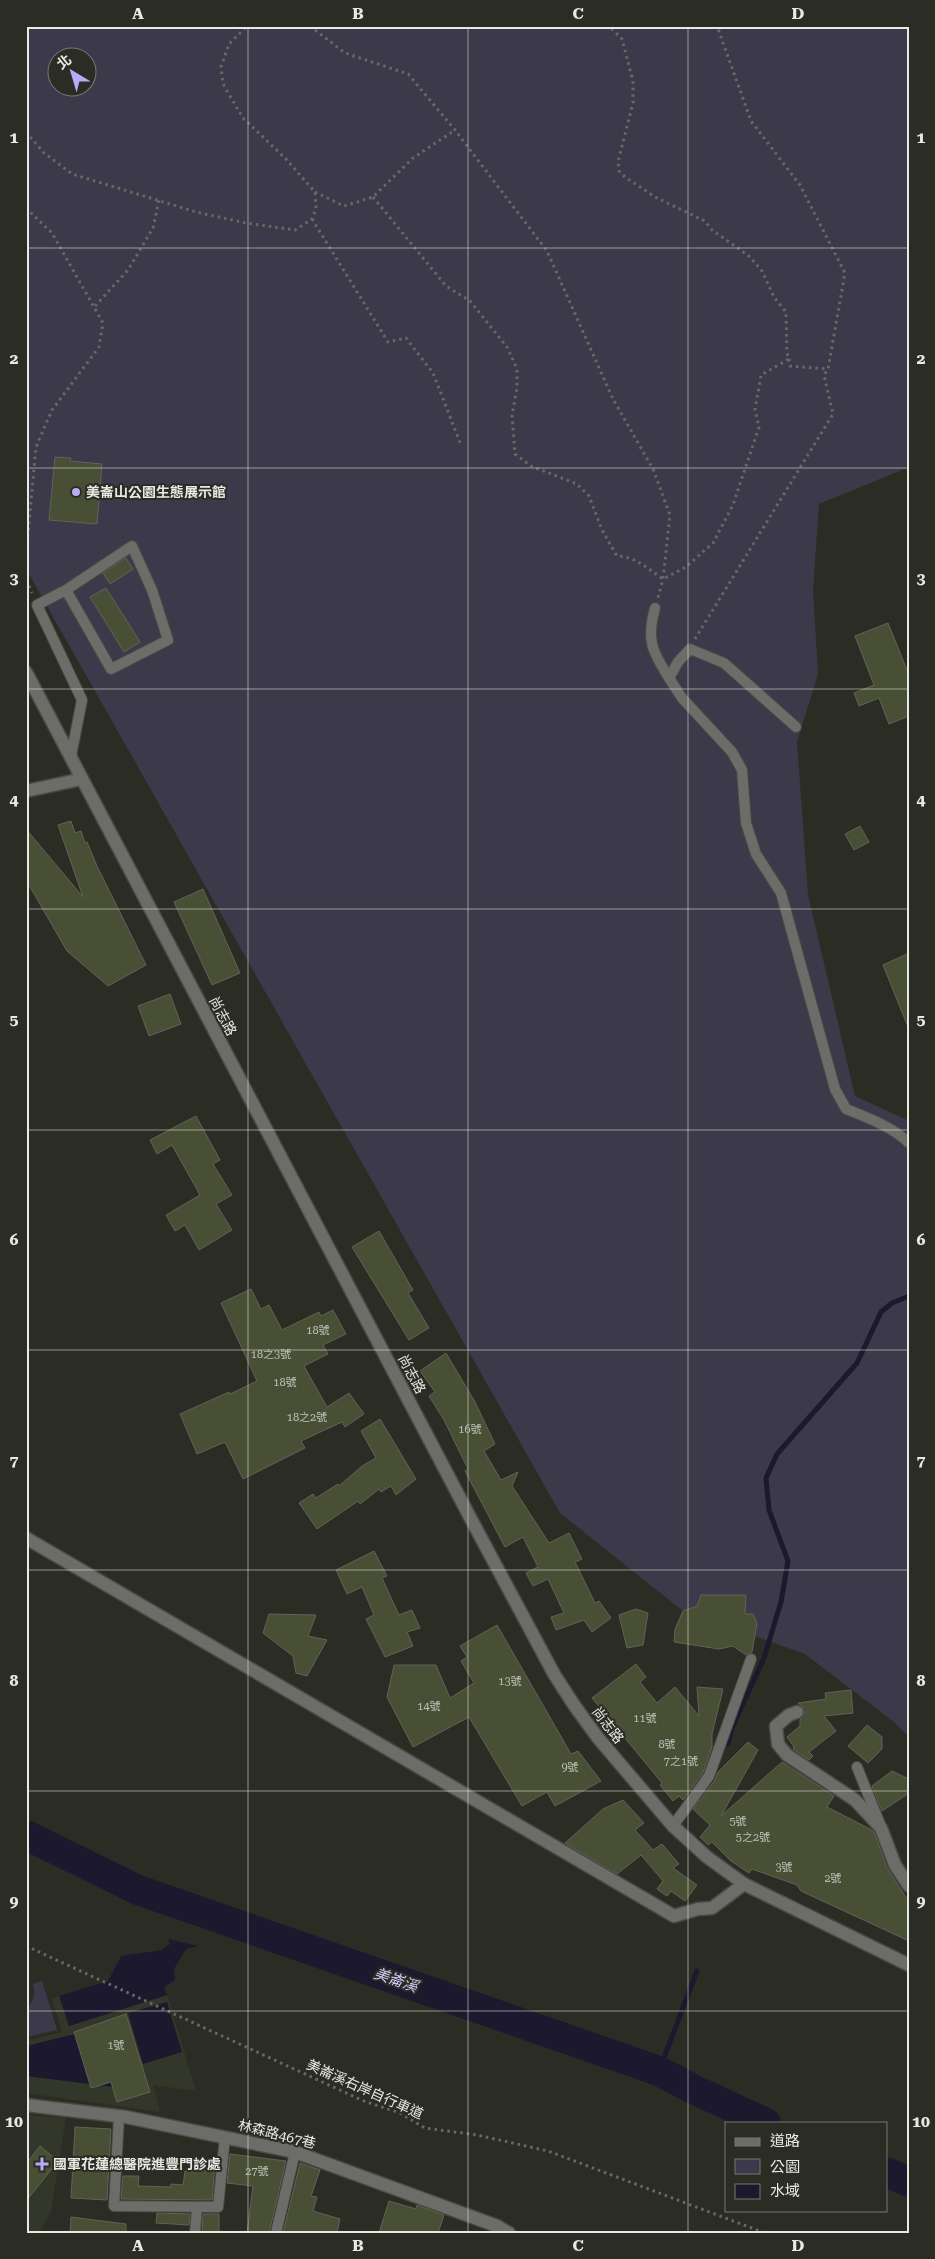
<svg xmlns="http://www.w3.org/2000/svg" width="935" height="2259" font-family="'Roboto Serif','Noto Sans TC',serif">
  <rect width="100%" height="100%" fill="#2b2d25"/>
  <!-- built -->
  <g fill="#333729">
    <polygon points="167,1995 196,2091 153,2085 160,2112 26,2093 26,2041 62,2032 52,1998 59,1996 69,2026"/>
    <polygon points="26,2115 66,2118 51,2211 39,2233 26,2233"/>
  </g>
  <!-- green -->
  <g fill="#3c3a4a" fill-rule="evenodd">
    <path d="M26 26H909V467L819 504 813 591 818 674 797 742 808 895 855 1096 909 1121V1737L894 1722 805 1654 683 1611 560 1513 26 569ZM58 58H88V88H58Z"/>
    <path d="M42 1981 57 2030 30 2036 26 2029V2009C33 2002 36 1994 33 1984Z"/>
  </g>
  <!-- water -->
  <g fill="#1c182d">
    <polygon points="168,1939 198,1946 186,1949 174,1969 175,1980 164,1987 167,1995 69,2026 59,1996 108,1981 121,1956 162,1950 170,1944"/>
    <polygon points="167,2002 182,2052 143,2064 128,2013"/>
    <polygon points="95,2029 113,2087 26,2076 26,2046"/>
  </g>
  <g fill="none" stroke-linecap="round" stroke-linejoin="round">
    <!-- stream -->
    <g stroke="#1c182d" stroke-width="5">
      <polyline points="728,1744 732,1728 764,1658 781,1602 788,1561 769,1510 766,1478 777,1454 857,1363 881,1312 892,1303 909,1296"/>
      <polyline points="659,2071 697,1971"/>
    </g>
    <!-- river -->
    <g stroke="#1c182d" stroke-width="30">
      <polyline points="26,1835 138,1890 659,2071 695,2090 766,2123"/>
      <polyline points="886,2172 909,2182"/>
    </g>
  </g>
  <!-- building -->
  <g fill="#484f35" stroke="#60635a">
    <polygon points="55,457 71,458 70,461 102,464 97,524 49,520"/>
    <polygon points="126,558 133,569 110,584 103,573"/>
    <polygon points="106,588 140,642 124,652 90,597"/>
    <polygon points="888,623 909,675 909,716 889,724 879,698 859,706 854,693 874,685 855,636"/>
    <polygon points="71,821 75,833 81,831 85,843 87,842 97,866 146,965 108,986 67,951 26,880 26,829 83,897 58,825"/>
    <polygon points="860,826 869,842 854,850 845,834"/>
    <polygon points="203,889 240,973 212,985 174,902"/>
    <polygon points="909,953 909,1027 908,1027 883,965"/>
    <polygon points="170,994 181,1024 149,1036 138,1006"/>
    <polygon points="196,1116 220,1160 213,1164 232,1195 216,1204 232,1230 199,1250 185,1225 175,1231 166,1215 200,1195 172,1145 157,1154 150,1140"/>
    <polygon points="379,1231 413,1290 408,1293 429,1328 409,1340 352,1247"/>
    <polygon points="251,1289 261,1309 269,1305 282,1330 319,1312 321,1316 333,1310 346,1334 323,1345 328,1354 304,1366 327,1407 349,1393 364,1414 345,1427 342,1422 301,1441 305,1448 243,1479 225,1442 197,1454 180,1414 229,1392 230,1394 257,1381 221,1303"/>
    <polygon points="446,1353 475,1402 495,1444 484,1451 501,1480 518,1472 512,1486 549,1543 569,1533 582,1559 575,1562 595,1603 599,1601 611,1618 592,1632 584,1620 556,1630 551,1617 564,1613 548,1579 533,1586 526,1573 538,1567 523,1537 505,1547 465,1471 468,1469 444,1420 429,1396 435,1392 420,1371"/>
    <polygon points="380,1419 416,1479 396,1495 391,1486 381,1492 379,1489 360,1504 358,1501 317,1529 299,1503 313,1494 316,1498 338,1484 339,1486 362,1466 376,1458 361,1431"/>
    <polygon points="374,1551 387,1576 382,1578 399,1615 412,1610 420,1628 407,1632 413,1646 385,1657 366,1619 374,1615 362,1587 347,1594 336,1570"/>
    <polygon points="701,1595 746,1595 745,1614 753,1614 757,1623 752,1652 746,1655 733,1646 719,1649 674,1642 675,1629 683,1611 697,1606"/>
    <polygon points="636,1609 648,1613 643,1645 627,1648 619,1615"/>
    <polygon points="269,1614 316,1615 308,1636 327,1640 307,1676 296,1673 293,1656 263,1633"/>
    <polygon points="497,1625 571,1754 578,1751 601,1781 555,1806 547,1792 522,1806 469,1717 413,1747 387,1697 394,1665 436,1665 450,1698 474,1683 461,1661 467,1657 460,1646"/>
    <polygon points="636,1664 646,1677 640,1682 657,1703 675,1687 699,1716 697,1687 723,1689 712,1734 712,1747 703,1773 683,1800 679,1796 673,1801 660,1785 662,1783 592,1698"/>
    <polygon points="851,1690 853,1713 824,1716 836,1731 809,1752 813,1756 809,1760 793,1749 794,1747 787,1737 800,1726 800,1720 805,1713 802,1706 798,1703 826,1699 825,1693"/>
    <polygon points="867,1725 882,1737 882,1749 868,1763 848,1746"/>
    <polygon points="748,1742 758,1750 721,1816 782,1762 834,1796 827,1807 870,1829 874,1832 887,1868 909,1902 909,1941 801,1891 797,1885 752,1869 749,1873 731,1861 712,1842 708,1845 700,1837 710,1825 693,1809 715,1780 718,1772"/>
    <polygon points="892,1771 909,1779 909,1793 882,1811 872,1786"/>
    <polygon points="623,1800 644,1823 635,1830 653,1850 662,1844 679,1864 673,1868 697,1885 685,1901 671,1891 667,1896 657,1889 663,1881 641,1855 617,1874 565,1843 603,1809"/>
    <polygon points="126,2014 150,2092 117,2102 111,2082 91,2088 74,2032"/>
    <polygon points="75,2127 111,2129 107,2200 71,2198"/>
    <polygon points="40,2146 58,2161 26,2201 26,2164"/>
    <polygon points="230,2154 286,2161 269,2233 247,2233 253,2186 227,2183"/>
    <polygon points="196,2161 215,2164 212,2200 121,2199 123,2176 139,2176 138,2186 171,2187 171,2184 183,2185 185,2171 195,2172"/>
    <polygon points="300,2163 320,2170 311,2196 317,2197 313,2211 340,2219 337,2233 283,2233"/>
    <polygon points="389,2201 416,2209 417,2205 444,2215 438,2233 379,2233"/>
    <polygon points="157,2213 190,2214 189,2225 156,2223"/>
    <polygon points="203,2214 219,2214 219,2233 202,2233"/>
    <polygon points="71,2217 126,2224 126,2233 70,2233"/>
  </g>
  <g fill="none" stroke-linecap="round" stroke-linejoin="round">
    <!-- service casing -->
    <g stroke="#494b43" stroke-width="12">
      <g id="service">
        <polyline points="66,590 132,546 152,590 168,640 111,669 66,590 37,605 82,700 71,756"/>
        <path d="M655 608C646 640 652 651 669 678"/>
        <path d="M796 727 724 663 690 649 678 662 669 678 682 698 732 752 742 770 746 823 756 854 781 893 835 1089 846 1109C866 1117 893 1127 909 1143"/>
        <polyline points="857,1767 880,1824"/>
        <polyline points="673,1826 709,1776 751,1659"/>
        <polyline points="119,2116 114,2206 218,2207 225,2137"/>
        <polyline points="195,2233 197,2207"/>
        <polyline points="276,2233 295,2152"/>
      </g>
    </g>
    <!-- minor casing -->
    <g stroke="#494b43" stroke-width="15">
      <g id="minor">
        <polyline points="26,791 82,779"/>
        <polyline points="26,1538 674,1916 698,1909 712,1908 744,1884"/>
        <polyline points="797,1712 789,1715 776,1726 778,1744 787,1755 855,1800 881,1828 895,1865 909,1886"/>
        <polyline points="26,2105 126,2117 295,2152 497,2226 509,2233"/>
      </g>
    </g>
    <!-- tertiary casing -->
    <g stroke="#494b43" stroke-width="15">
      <polyline id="tertiary" points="26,672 472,1521 554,1674 574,1705 598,1738 673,1826 707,1857 744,1884 909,1965"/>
    </g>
    <!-- path -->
    <g stroke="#676962" stroke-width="3" stroke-dasharray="2.5 4" stroke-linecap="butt">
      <polyline points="310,26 345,53 408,74 455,130 547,251 613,399 653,469 670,515 663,579 658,598"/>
      <polyline points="26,132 44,153 72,174 196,212 246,223 295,230 312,219 316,209 315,192 285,158 243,118 223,84 221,67 229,44 247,26"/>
      <polyline points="315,192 344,206 373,197 413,158 455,130"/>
      <path d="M373 197 446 286 470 301 507 347 517 369V388L512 415 515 454 531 466 577 484 589 496 602 530 617 556C636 557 647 568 663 579L686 567 713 543 733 505 759 427 755 410 761 375 789 359 787 353 786 312 774 297 762 271 749 256 712 230 705 221 655 197 625 177 619 171 618 162 633 103V81L622 39 609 26"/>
      <polyline points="26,208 52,233 103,323 99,347 52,410 36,447 26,557"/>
      <polyline points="312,219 388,342 406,338 433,373 461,445"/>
      <polyline points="95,306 128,270 153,228 159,200"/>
      <polyline points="789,359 790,366 828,369"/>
      <polyline points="26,580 32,593"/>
      <polyline points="695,639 833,414 824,375 828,369 845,273 800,185 751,121 717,26"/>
      <polyline points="26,1946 366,2102 400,2113 425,2128 477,2135 548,2151 765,2233"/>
    </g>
    <!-- service -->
    <use href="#service" stroke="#6c6d69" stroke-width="10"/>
    <!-- minor -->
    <use href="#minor" stroke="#6c6d69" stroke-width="12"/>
    <!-- tertiary -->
    <use href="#tertiary" stroke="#6c6d69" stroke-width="12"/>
  </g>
  <!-- grid -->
  <path fill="none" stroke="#e7e9e3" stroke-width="1" stroke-opacity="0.55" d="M248 26V2233M468 26V2233M688 26V2233M26 248H909M26 468H909M26 689H909M26 909H909M26 1130H909M26 1350H909M26 1570H909M26 1791H909M26 2011H909"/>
  <!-- markers -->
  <g fill="#b9abf7" stroke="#2b2d25" stroke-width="2">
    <circle cx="76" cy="492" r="5"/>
    <path d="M39.5 2156.5h5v5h5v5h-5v5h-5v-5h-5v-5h5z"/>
  </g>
  <g text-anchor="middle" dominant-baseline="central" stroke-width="4" stroke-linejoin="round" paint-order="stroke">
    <!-- number labels -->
    <g font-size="11" fill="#bfc2b8">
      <text x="318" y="1330">18號</text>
      <text x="271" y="1354">18之3號</text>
      <text x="285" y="1382">18號</text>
      <text x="307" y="1417">18之2號</text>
      <text x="470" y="1429">16號</text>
      <text x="510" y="1681">13號</text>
      <text x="429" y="1706">14號</text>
      <text x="645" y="1718">11號</text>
      <text x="667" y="1744">8號</text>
      <text x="681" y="1761">7之1號</text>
      <text x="570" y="1767">9號</text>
      <text x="738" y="1821">5號</text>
      <text x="753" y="1837">5之2號</text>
      <text x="784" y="1867">3號</text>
      <text x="833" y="1878">2號</text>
      <text x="116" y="2045">1號</text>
      <text x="257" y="2171">27號</text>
    </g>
    <!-- poi labels -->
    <g font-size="14" font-weight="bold" fill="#e7e9e3" stroke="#2b2d25" text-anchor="start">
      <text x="86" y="492">美崙山公園生態展示館</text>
      <text x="53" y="2164">國軍花蓮總醫院進豐門診處</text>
    </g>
    <!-- street labels -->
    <g font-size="14" fill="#e7e9e3" stroke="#2b2d25">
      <text transform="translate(223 1016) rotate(62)">尚志路</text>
      <text transform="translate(412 1374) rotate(62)">尚志路</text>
      <text transform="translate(608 1725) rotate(52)">尚志路</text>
      <text transform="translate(365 2089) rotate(24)">美崙溪右岸自行車道</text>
      <text transform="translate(277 2134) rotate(14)">林森路467巷</text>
    </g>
    <!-- water labels -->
    <g font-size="15" font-style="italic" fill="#d1c9fc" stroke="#2b2d25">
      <text transform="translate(396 1980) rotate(19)">美崙溪</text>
    </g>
  </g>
  <!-- border -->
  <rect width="935" height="2259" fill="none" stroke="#2b2d25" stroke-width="55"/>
  <!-- legend -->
  <rect x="725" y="2122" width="162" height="90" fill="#2b2d25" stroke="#767871"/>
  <rect x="735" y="2138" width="25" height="8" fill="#6c6d69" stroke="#767871"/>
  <text x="770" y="2146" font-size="15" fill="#e7e9e3">道路</text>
  <rect x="735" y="2159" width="25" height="15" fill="#3c3a4a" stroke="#767871"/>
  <text x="770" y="2172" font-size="15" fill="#e7e9e3">公園</text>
  <rect x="735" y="2184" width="25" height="15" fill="#1c182d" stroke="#767871"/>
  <text x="770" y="2196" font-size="15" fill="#e7e9e3">水域</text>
  <!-- north arrow -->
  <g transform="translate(72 72) rotate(322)"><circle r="24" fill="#2b2d25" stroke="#767871"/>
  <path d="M0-4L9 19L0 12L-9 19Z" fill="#b9abf7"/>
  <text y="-8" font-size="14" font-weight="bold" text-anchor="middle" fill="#e7e9e3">北</text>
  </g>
  <rect x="28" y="28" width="880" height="2204" fill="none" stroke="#e7e9e3" stroke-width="2"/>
  <g font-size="16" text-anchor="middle" font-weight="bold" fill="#e7e9e3">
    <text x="138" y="19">A</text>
    <text x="358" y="19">B</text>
    <text x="578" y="19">C</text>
    <text x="798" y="19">D</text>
    <text x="14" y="143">1</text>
    <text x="921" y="143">1</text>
    <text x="14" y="364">2</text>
    <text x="921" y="364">2</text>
    <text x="14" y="584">3</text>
    <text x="921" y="584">3</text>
    <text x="14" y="805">4</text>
    <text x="921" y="805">4</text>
    <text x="14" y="1025">5</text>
    <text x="921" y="1025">5</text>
    <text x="14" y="1245">6</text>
    <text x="921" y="1245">6</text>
    <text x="14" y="1466">7</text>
    <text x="921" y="1466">7</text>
    <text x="14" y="1686">8</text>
    <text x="921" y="1686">8</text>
    <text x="14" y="1907">9</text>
    <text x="921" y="1907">9</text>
    <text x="14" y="2127">10</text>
    <text x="921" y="2127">10</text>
    <text x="138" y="2251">A</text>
    <text x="358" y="2251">B</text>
    <text x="578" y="2251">C</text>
    <text x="798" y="2251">D</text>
  </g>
</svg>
